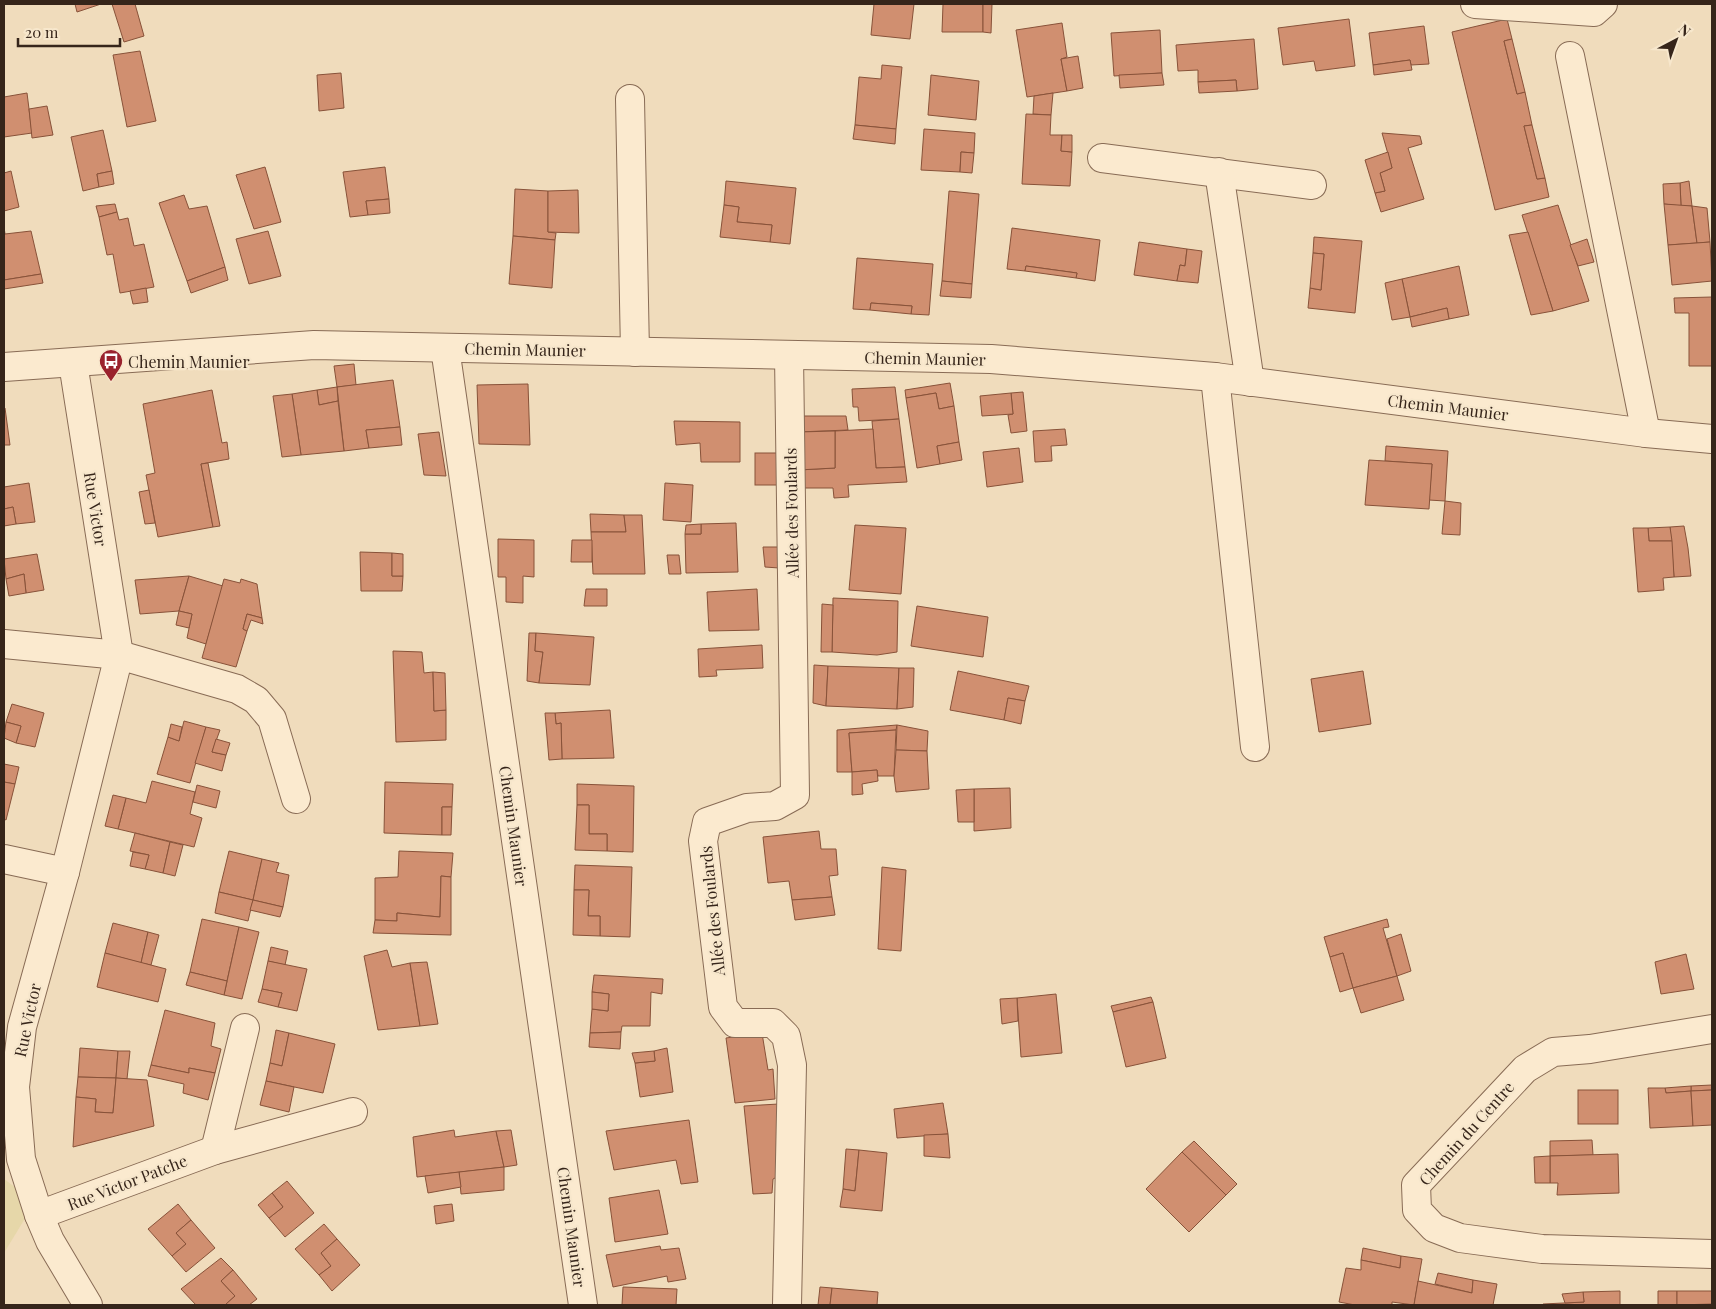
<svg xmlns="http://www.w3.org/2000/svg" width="1716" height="1309" font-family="'Playfair Display',serif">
  <rect width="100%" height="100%" fill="#f0dcbc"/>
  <!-- farmland -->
  <polygon fill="#e6d7a9" points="4,1179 35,1202 4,1253"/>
  <!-- building -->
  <g fill="#d08f70" stroke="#885239">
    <polygon points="75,4 101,4 77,12"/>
    <polygon points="112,4 135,4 144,36 124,42"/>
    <polygon points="874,4 914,4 910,39 871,35"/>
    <polygon points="943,4 983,4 983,32 942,32"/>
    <polygon points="983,4 992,4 991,33 983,32"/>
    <polygon points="1349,19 1355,66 1316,71 1314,61 1283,65 1278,28"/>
    <polygon points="1507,19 1512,39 1504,41 1517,94 1525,92 1532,125 1524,126 1537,179 1545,178 1549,197 1495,210 1452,32"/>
    <polygon points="1062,23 1067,57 1061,59 1067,91 1027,97 1016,30"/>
    <polygon points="1424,26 1429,64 1411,65 1410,60 1373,65 1369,33"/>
    <polygon points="1160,30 1162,73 1114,76 1111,33"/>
    <polygon points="1254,39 1258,89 1237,91 1236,80 1198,82 1198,70 1178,71 1176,45"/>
    <polygon points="1512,39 1525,92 1517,94 1504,41"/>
    <polygon points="140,51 156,121 127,127 113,55"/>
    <polygon points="1078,56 1083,88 1067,91 1061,59"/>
    <polygon points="1410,60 1412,70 1374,75 1373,65"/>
    <polygon points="882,65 902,67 896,129 855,125 859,77 881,79"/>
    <polygon points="341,73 344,108 319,111 317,75"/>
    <polygon points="1162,73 1164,85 1120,88 1119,75"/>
    <polygon points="931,75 979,81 976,120 928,115"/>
    <polygon points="1236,80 1237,91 1199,93 1198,82"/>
    <polygon points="27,93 32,133 4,137 4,97"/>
    <polygon points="1053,93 1051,115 1033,114 1034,96"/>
    <polygon points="47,106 53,135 32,138 29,109"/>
    <polygon points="1026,114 1051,115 1050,135 1062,135 1061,151 1072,152 1070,186 1022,184"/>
    <polygon points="855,125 896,129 895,144 853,139"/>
    <polygon points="1532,125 1545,178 1537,179 1524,126"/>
    <polygon points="924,129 975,133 974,153 961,152 960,172 921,170"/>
    <polygon points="103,130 112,171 97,174 99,187 83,191 71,137"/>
    <polygon points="1382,133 1420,136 1422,144 1408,148 1424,199 1381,212 1375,193 1385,191 1380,173 1392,168"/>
    <polygon points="1062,135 1072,135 1072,152 1061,151"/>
    <polygon points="961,152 974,153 972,173 960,172"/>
    <polygon points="1388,152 1392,168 1380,173 1385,191 1375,193 1365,160"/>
    <polygon points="265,167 281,222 254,229 236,175"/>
    <polygon points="385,167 389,199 366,201 368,215 350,217 343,172"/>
    <polygon points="11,171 19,207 4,211 4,173"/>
    <polygon points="112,171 114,184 99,187 97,174"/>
    <polygon points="726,181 796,188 790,244 770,242 772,225 737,222 739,207 724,205"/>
    <polygon points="1689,181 1692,206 1681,206 1680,183"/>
    <polygon points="1680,183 1681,206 1664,204 1663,184"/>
    <polygon points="515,189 548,191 548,232 556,233 555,240 513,236"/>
    <polygon points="578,190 579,233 548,232 548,191"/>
    <polygon points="949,191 979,194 972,284 942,281"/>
    <polygon points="184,195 189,209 207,206 225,267 187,281 159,203"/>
    <polygon points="389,199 390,213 368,215 366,201"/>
    <polygon points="115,204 117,212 99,217 96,206"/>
    <polygon points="1664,204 1692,206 1697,243 1668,245"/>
    <polygon points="724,205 739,207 737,222 772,225 770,242 720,237"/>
    <polygon points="1558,205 1589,301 1553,311 1522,215"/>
    <polygon points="1692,206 1707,208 1710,242 1697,243"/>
    <polygon points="117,212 119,220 128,218 134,246 144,244 154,287 120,293 113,254 107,255 99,217"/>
    <polygon points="4,227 5,234 31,231 41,274 4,280"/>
    <polygon points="1012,228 1100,240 1095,281 1076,278 1077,273 1026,266 1025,271 1007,269"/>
    <polygon points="268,231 281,276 249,284 236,239"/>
    <polygon points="1528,232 1553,311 1531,315 1509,235"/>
    <polygon points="513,236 555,240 552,288 509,284"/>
    <polygon points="1314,237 1362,241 1355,313 1308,308 1310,288 1321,290 1324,254 1313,253"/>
    <polygon points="1587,239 1594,262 1578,266 1570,245"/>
    <polygon points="1139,242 1187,249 1185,266 1180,265 1177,281 1134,275"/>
    <polygon points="1710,242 1712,281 1672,285 1668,245"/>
    <polygon points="1187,249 1202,251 1198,283 1177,281 1180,265 1185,266"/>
    <polygon points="1313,253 1324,254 1321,290 1310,288"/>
    <polygon points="857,258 933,264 929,315 911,314 912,306 871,303 870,310 853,309"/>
    <polygon points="1026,266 1077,273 1076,278 1025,271"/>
    <polygon points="1459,266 1469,315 1449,319 1447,308 1410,317 1402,279"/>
    <polygon points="225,267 228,280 191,293 187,281"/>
    <polygon points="41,274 43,283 4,289 4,280"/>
    <polygon points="1402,279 1410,317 1392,320 1385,283"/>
    <polygon points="942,281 972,284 971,298 940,296"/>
    <polygon points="146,288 148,302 133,304 130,291"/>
    <polygon points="1712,297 1712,366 1689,366 1689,313 1675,313 1674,298"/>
    <polygon points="871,303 912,306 911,314 870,310"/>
    <polygon points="1447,308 1449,319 1412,327 1410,317"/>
    <polygon points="354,364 356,385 337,387 334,366"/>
    <polygon points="393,380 400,427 366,430 369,448 344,451 337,387"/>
    <polygon points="950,383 954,406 939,409 936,393 906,398 905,390"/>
    <polygon points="528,384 530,445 479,444 477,385"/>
    <polygon points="337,387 338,401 319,405 317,390"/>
    <polygon points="895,387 899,419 859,421 858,407 853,407 852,389"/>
    <polygon points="212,390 222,443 227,442 229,459 201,464 213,527 158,537 146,475 155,473 143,404"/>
    <polygon points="317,390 319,405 338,401 344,451 301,455 292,394"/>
    <polygon points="1023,392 1027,431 1011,433 1008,415 1013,414 1011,393"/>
    <polygon points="936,393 939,409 954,406 959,442 937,446 940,464 917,468 906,398"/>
    <polygon points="1011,393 1013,414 982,416 980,396"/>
    <polygon points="292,394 301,455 282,457 273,396"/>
    <polygon points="4,408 5,408 10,445 4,445"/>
    <polygon points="798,416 846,416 848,430 798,432"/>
    <polygon points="899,419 905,467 876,468 872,421"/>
    <polygon points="674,421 740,422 740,462 701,462 700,443 676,445"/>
    <polygon points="400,427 402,445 369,448 366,430"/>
    <polygon points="873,429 876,468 905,467 907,482 848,485 849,497 834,498 833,488 799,488 798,470 835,468 835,431"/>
    <polygon points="1065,429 1067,445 1051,446 1052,461 1035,462 1033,431"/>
    <polygon points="835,431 835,468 798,470 798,432"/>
    <polygon points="439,432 446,476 424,475 418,434"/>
    <polygon points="959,442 962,460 940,464 937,446"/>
    <polygon points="1386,446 1448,451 1445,501 1429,500 1432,464 1385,461"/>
    <polygon points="1019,448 1023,482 987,487 983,452"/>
    <rect x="755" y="453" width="22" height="32"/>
    <polygon points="1369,460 1432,464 1429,509 1365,505"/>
    <polygon points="208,463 220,526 213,527 201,464"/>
    <polygon points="29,483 35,522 16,524 13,507 4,509 4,487"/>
    <polygon points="665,483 693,485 691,522 663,520"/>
    <polygon points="149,490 155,523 145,524 139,492"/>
    <polygon points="1445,501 1461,503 1460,535 1442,534"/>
    <polygon points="13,507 16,524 4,526 4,509"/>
    <polygon points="590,514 624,515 626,532 591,532"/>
    <polygon points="624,515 642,515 645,574 593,574 591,532 626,532"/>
    <polygon points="736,523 738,572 686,573 685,534 701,534 701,524"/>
    <polygon points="701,524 701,534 685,534 686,525"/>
    <polygon points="855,525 906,528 901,594 849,590"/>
    <polygon points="1684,526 1688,548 1691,576 1674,577 1670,527"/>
    <polygon points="1670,527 1672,541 1649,541 1648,528"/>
    <polygon points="1633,528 1648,528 1649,541 1672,541 1674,577 1663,578 1664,590 1638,592"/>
    <polygon points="498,539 534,540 534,577 523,576 523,603 506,602 506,577 498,577"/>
    <polygon points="572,540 592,540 592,562 571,562"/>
    <polygon points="763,547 778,547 779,568 765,567"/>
    <polygon points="360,552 392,553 392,576 403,576 402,591 361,591"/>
    <polygon points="392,553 403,554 403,576 392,576"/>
    <polygon points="37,554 44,590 26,593 24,574 6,579 4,559"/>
    <polygon points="667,555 679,555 681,574 669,574"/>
    <polygon points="24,574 26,593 9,596 6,579"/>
    <polygon points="189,576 179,611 140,614 135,580"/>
    <polygon points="189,576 223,586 206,644 187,638 192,614 179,611"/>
    <polygon points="224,579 240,583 241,579 257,584 262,618 247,614 243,629 247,631 236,667 202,658"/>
    <polygon points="586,589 607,589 607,606 584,606"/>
    <polygon points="757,589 759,630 709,631 707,592"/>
    <polygon points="833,598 898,601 897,652 877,655 832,652"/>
    <polygon points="822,604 833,605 832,652 821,652"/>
    <polygon points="917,606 988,617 983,657 911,646"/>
    <polygon points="179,611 192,614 189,628 176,625"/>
    <polygon points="247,614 262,618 263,624 251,620 247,631 243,629"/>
    <polygon points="529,633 536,633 535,651 543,652 539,683 527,681"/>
    <polygon points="536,633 594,637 590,685 539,683 543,652 535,651"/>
    <polygon points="762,645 763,668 716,670 717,676 699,677 698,649"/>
    <polygon points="393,651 422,652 424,673 433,672 434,711 446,710 446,740 396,742"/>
    <polygon points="814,665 828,666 826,706 813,703"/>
    <polygon points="828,666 899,668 897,709 826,706"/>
    <polygon points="899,668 914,668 913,707 897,709"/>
    <polygon points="958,671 1029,686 1025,701 1008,698 1004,720 950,710"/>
    <polygon points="1363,671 1371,724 1319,732 1311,679"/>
    <polygon points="433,672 445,673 446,710 434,711"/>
    <polygon points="1008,698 1025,701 1021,724 1004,720"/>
    <polygon points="12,704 44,713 35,747 16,743 21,726 6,722"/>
    <polygon points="610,710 614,758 562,759 561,723 556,724 555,713"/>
    <polygon points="545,713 555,713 556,724 561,723 562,759 549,760"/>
    <polygon points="184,721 206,727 190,783 157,774 168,737 179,741"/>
    <polygon points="6,722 21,726 16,743 4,738"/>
    <polygon points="171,724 182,727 179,741 168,737"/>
    <polygon points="897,725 896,730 849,733 852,772 837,772 837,730"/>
    <polygon points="897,725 928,731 927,751 896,750"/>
    <polygon points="206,727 220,730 212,752 226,755 222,771 195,763"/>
    <polygon points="896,730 894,776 878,776 877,770 852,772 849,733"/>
    <polygon points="216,739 230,743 226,755 212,752"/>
    <polygon points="896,750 927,751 929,789 896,792 894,776"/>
    <polygon points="4,764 19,767 15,784 4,782"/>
    <polygon points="877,770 878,781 862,784 863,794 852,795 852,772"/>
    <polygon points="152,781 195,792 190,814 202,818 194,847 118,829 126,798 146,803"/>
    <polygon points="4,782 15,784 6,820 4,819"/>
    <polygon points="385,782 453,784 452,807 442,807 442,835 384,833"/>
    <polygon points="577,784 634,786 633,852 607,851 607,834 589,834 589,805 577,805"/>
    <polygon points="197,785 220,791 216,808 193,802"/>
    <polygon points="1010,788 1011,828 974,831 974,789"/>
    <polygon points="974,789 974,822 958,822 956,790"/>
    <polygon points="113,795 126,798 118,829 105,826"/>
    <polygon points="577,805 589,805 589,834 607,834 607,851 575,850"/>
    <polygon points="442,807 452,807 451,835 442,835"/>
    <polygon points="819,831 821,849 836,849 838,875 829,876 832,897 792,900 789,881 768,883 763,837"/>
    <polygon points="135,833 170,842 163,873 145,869 149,855 130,851"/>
    <polygon points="170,842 183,845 175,876 163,873"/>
    <polygon points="229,851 262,859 253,900 219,892"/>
    <polygon points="399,851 453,853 451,877 441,876 440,917 397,913 397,921 375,920 375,878 398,877"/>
    <polygon points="133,852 149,855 145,869 130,866"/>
    <polygon points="262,859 279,863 276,872 289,875 283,907 253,900"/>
    <polygon points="575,865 632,867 630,937 600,936 600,916 588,916 589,890 574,890"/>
    <polygon points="882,867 906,870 901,951 878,949"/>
    <polygon points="441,876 451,877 451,935 373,933 375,920 397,921 397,913 440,917"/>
    <polygon points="574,890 589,890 588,916 600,916 600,936 573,935"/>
    <polygon points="219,892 253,900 248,921 215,913"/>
    <polygon points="832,897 835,915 795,920 792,900"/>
    <polygon points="253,900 283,907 280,917 250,910"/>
    <polygon points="202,919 239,927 227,981 190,972"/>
    <polygon points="1387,919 1389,927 1383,928 1397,976 1353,988 1343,953 1330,957 1324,937"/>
    <polygon points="113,923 148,932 141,963 105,953"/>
    <polygon points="239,927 259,932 242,999 224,995"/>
    <polygon points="148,932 159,935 151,965 141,963"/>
    <polygon points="1401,934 1411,971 1397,976 1387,939"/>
    <polygon points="271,947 288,951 285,965 268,961"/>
    <polygon points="387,950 392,967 410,963 420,1026 378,1030 364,956"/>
    <polygon points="105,953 166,969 158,1002 97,987"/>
    <polygon points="1343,953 1353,988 1340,992 1330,957"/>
    <polygon points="1686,954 1694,989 1661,994 1655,962"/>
    <polygon points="268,961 307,969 297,1011 278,1007 282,993 262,989"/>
    <polygon points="427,962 438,1024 420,1026 410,963"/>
    <polygon points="190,972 227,981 224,995 186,985"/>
    <polygon points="594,975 663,979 662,994 651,992 650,1026 622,1026 621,1032 590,1033 592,1009 608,1011 609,994 592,992"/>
    <polygon points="1397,976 1404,1000 1361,1013 1353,988"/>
    <polygon points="262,989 282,993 278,1007 258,1002"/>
    <polygon points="592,992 609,994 608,1011 592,1009"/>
    <polygon points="1056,994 1062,1053 1021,1057 1017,998"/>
    <polygon points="1151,997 1153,1002 1113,1012 1111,1006"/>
    <polygon points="1017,998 1018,1021 1002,1024 1000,999"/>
    <polygon points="1153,1002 1166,1058 1126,1067 1113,1012"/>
    <polygon points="165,1010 215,1023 211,1046 221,1049 215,1073 189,1068 189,1073 151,1065"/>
    <polygon points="276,1030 289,1033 282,1066 270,1063"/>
    <polygon points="621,1032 620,1049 589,1047 590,1033"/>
    <polygon points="289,1033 335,1044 323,1093 266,1081 270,1063 282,1066"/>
    <polygon points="762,1033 768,1070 773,1069 775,1099 735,1103 726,1038"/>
    <polygon points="80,1048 118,1051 116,1078 78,1077"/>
    <polygon points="667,1048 673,1092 640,1097 635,1063 655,1061 654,1051"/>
    <polygon points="118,1051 130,1051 127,1079 116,1078"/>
    <polygon points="654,1051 655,1061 635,1063 632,1053"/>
    <polygon points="151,1065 189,1073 189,1068 215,1073 208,1100 183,1093 184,1084 148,1076"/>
    <polygon points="78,1077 116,1078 113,1113 95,1112 96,1099 76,1097"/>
    <polygon points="116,1078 147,1080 154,1126 73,1147 76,1097 96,1099 95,1112 113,1113"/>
    <polygon points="266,1081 294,1087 289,1112 260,1105"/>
    <polygon points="1712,1085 1712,1090 1691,1091 1691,1086"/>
    <polygon points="1691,1086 1691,1091 1666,1093 1665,1088"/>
    <polygon points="1648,1088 1665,1088 1666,1093 1691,1091 1693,1126 1650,1128"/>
    <rect x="1578" y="1090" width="40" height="34"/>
    <polygon points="1712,1090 1712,1125 1693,1126 1691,1091"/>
    <polygon points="943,1103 948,1134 897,1138 894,1109"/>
    <polygon points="779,1104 777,1177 773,1179 772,1193 753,1194 744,1106"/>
    <polygon points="689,1120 698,1182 681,1184 676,1160 614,1170 606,1131"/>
    <polygon points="454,1130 455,1137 496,1131 504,1167 417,1177 413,1137"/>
    <polygon points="511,1130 517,1165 504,1167 496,1131"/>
    <polygon points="948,1134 950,1158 924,1156 924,1135"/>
    <polygon points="1592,1140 1593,1155 1550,1156 1550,1141"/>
    <polygon points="1194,1141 1237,1184 1226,1195 1182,1152"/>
    <polygon points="846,1149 859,1150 855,1191 843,1189"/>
    <polygon points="859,1150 887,1153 882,1211 840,1207 843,1189 855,1191"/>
    <polygon points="1182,1152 1226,1195 1189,1232 1146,1189"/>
    <polygon points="1618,1154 1619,1193 1557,1195 1558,1183 1550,1183 1550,1156"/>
    <polygon points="1550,1156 1550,1183 1535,1183 1534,1157"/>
    <polygon points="504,1167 504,1190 461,1194 459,1172"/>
    <polygon points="459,1172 461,1187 428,1193 425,1176"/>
    <polygon points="287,1181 314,1213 285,1237 269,1218 283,1207 272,1193"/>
    <polygon points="659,1190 668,1234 615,1242 609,1198"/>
    <polygon points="272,1193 283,1207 269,1218 258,1205"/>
    <polygon points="178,1204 191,1220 176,1233 186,1244 172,1256 148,1229"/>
    <polygon points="452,1204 454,1221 436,1224 434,1206"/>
    <polygon points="191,1220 215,1248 186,1272 172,1256 186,1244 176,1233"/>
    <polygon points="324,1224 337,1239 321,1253 331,1266 319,1275 295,1249"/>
    <polygon points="337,1239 360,1265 332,1291 319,1275 331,1266 321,1253"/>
    <polygon points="660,1246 661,1250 679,1248 686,1279 668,1282 667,1276 613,1287 606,1255"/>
    <polygon points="1363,1248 1401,1256 1400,1268 1361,1260"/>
    <polygon points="1401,1256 1422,1259 1414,1305 1392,1302 1392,1305 1355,1305 1339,1302 1346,1268 1361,1270 1361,1260 1400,1268"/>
    <polygon points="221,1258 233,1270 221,1281 235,1296 225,1305 196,1305 181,1289"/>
    <polygon points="233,1270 257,1299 249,1305 225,1305 235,1296 221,1281"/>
    <polygon points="1438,1273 1473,1280 1472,1293 1435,1284"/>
    <polygon points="1473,1280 1497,1284 1493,1305 1414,1305 1418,1281 1472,1293"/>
    <polygon points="623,1287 677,1289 676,1305 622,1305"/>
    <polygon points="820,1287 832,1288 830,1305 818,1305"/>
    <polygon points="832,1288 878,1292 877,1305 830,1305"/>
    <polygon points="1620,1291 1620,1305 1543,1305 1543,1304 1584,1302 1583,1292"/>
    <polygon points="1658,1291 1677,1291 1677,1305 1712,1304 1712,1305 1658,1305"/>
    <polygon points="1677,1291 1712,1291 1712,1304 1677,1305"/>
    <polygon points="1583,1292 1584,1302 1565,1303 1562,1294"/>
  </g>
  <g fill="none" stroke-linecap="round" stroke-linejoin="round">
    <!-- minor casing -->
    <g stroke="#886b55" stroke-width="30">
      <g id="minor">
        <polyline points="1475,4 1594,12 1603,4"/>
        <polyline points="1570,56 1646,433"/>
        <polyline points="630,99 635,352"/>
        <polyline points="1102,158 1312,185"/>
        <polyline points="1219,172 1250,382"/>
        <polyline points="445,348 583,1305"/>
        <polyline points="73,363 119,655 65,872 22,1027 15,1087 21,1159 39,1215 50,1241 88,1305"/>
        <polyline points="4,367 314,345 991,359 1215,377 1646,433 1712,439"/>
        <polyline points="1215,377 1255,747"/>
        <polyline points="4,644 119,655 237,689 256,700 272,719 296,799"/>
        <polyline points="4,859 65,872"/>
        <polyline points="1712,1029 1590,1049 1553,1052 1525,1069 1416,1185 1417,1210 1434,1228 1460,1238 1542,1249 1712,1254"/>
        <polyline points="215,1150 245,1028"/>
        <polyline points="39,1215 215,1150 353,1112"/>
        <polyline points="787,1305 792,1065 786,1036 773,1023 735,1023 723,1007 703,841 707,822 747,808 775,806 795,795 789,355"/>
      </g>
    </g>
    <!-- minor -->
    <use href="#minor" stroke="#fbeacf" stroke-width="28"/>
  </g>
  <!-- icons -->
  <defs>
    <g id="bus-pin" transform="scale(1.25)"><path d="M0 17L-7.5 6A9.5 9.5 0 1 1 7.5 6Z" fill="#9a222d" stroke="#f7e7cc"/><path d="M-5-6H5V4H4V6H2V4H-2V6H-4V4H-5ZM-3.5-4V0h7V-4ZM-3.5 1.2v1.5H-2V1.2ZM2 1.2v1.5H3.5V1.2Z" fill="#fff"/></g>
  </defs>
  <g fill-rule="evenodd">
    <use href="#bus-pin" x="111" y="361"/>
  </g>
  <g text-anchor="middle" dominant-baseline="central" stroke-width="4.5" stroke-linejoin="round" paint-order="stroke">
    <!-- street labels -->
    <g font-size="16" fill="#36251a" stroke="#f7e7cc">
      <text transform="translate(525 349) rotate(1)">Chemin Maunier</text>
      <text transform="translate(925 358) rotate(1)">Chemin Maunier</text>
      <text transform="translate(1448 407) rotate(7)">Chemin Maunier</text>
      <text transform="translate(96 509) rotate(81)">Rue Victor</text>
      <text transform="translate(791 513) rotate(-91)">Allée des Foulards</text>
      <text transform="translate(514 826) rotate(82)">Chemin Maunier</text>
      <text transform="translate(712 911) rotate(-96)">Allée des Foulards</text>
      <text transform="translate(27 1020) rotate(-78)">Rue Victor</text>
      <text transform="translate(1466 1133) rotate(-48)">Chemin du Centre</text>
      <text transform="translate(127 1182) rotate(-21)">Rue Victor Patche</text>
      <text transform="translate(572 1227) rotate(82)">Chemin Maunier</text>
    </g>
    <!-- poi labels -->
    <g font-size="16" fill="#36251a" stroke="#f7e7cc" text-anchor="start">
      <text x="128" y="361">Chemin Maunier</text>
    </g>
  </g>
  <!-- border -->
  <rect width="1716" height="1309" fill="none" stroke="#36251a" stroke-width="10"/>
  <!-- north arrow -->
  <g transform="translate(1676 40) rotate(41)" stroke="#f7e7cc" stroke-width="4" paint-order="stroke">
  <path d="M0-4L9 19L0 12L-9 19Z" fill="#36251a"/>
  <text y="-8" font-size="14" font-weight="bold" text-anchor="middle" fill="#36251a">N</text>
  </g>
  <!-- scale -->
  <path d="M18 38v8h102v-8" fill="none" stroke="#36251a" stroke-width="2.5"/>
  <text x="25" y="38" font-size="15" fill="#36251a" stroke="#f7e7cc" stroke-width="4" paint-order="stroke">20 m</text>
</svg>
